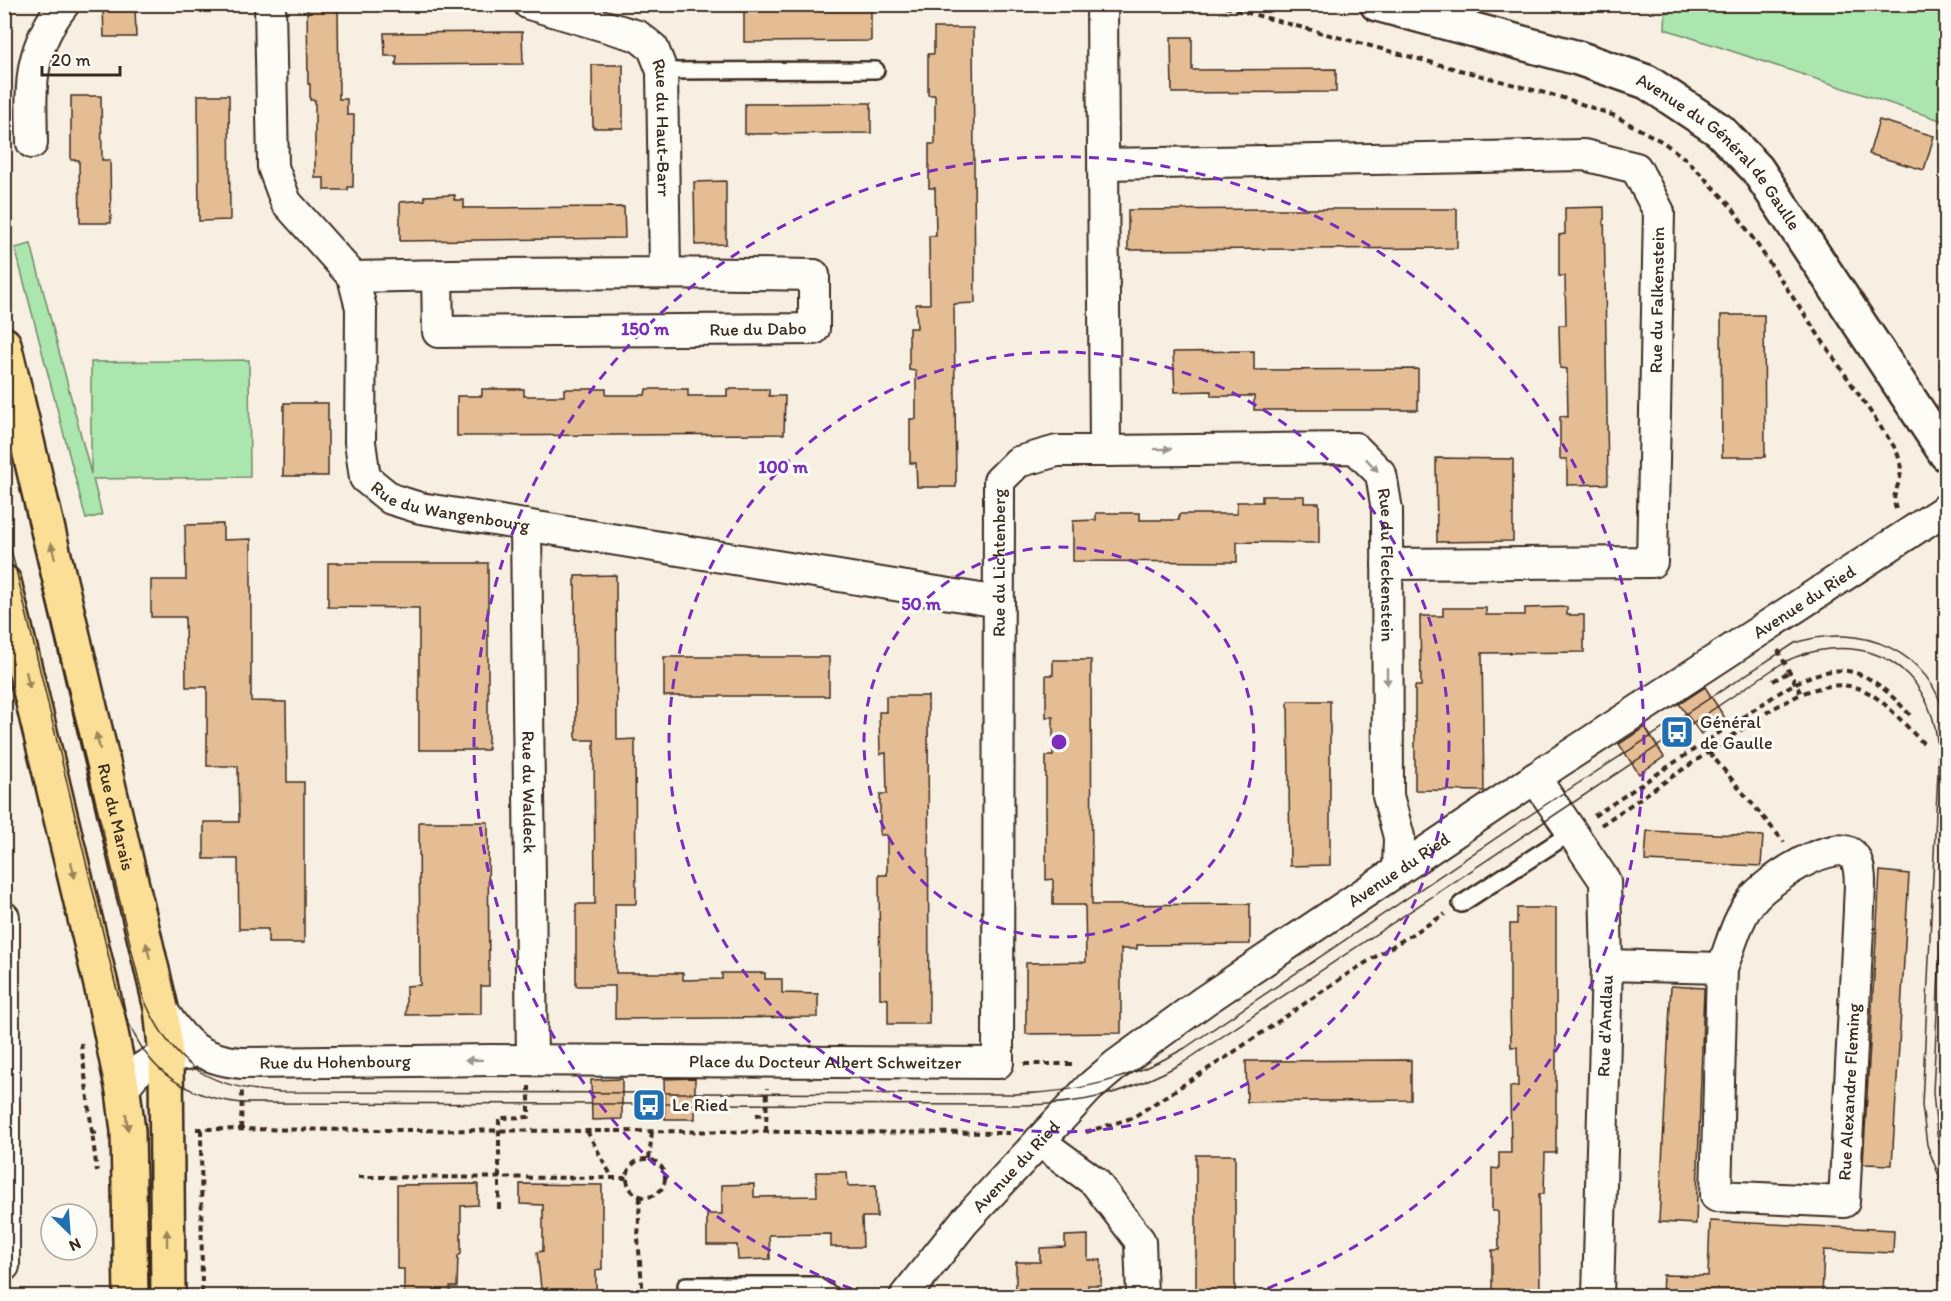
<svg xmlns="http://www.w3.org/2000/svg" width="1951" height="1301" font-family="Itim,sans-serif">
  <rect width="100%" height="100%" fill="#f8efe3"/>
  <filter id="ink" filterUnits="userSpaceOnUse"><feTurbulence type="fractalNoise" baseFrequency=".0167" numOctaves="2"/><feDisplacementMap in="SourceGraphic" scale="12" xChannelSelector="R" yChannelSelector="G"/><feConvolveMatrix kernelMatrix="1 2 1 2 8 2 1 2 1" color-interpolation-filters="sRGB"/></filter>
  <g filter="url(#ink)">
    <!-- green -->
    <g fill="#aae6ad" stroke="#728866" stroke-width="1.5">
      <polygon points="1666,5 1946,5 1946,122 1665,29"/>
      <polygon points="31,244 91,474 91,362 249,360 250,477 93,479 102,515 86,519 15,248"/>
    </g>
    <!-- building -->
    <g fill="#e5bd95" stroke="#3b2a1e" stroke-width="1.5">
      <polygon points="307,4 338,4 339,99 347,99 347,115 354,115 353,187 348,187 348,190 324,190 324,178 315,178 315,100 310,100 310,84 308,84"/>
      <polygon points="135,6 136,37 104,37 103,7"/>
      <polygon points="871,9 871,41 744,42 744,10"/>
      <polygon points="934,28 973,28 975,303 954,304 956,487 917,487 916,463 910,463 910,419 916,419 916,371 909,370 909,328 917,328 916,304 930,304 929,236 936,236 935,188 929,188 929,144 935,144 935,95 928,95 928,54 934,54"/>
      <polygon points="522,32 523,64 396,65 397,56 385,56 384,33"/>
      <polygon points="1171,37 1192,37 1192,70 1336,69 1336,92 1172,93"/>
      <polygon points="592,65 623,65 623,128 593,128"/>
      <polygon points="198,95 229,95 230,220 199,221"/>
      <polygon points="71,96 101,96 102,160 110,160 111,223 80,223 79,160 71,160"/>
      <polygon points="857,103 871,103 871,133 745,134 745,104"/>
      <polygon points="1879,120 1934,136 1924,170 1869,154"/>
      <polygon points="726,181 726,244 695,245 694,182"/>
      <polygon points="455,195 454,200 464,200 464,208 624,207 625,238 400,241 400,202 425,200 424,196"/>
      <polygon points="1604,207 1608,484 1567,485 1567,459 1560,459 1560,416 1568,417 1567,369 1560,368 1559,325 1566,325 1565,276 1559,276 1559,235 1565,234 1565,208"/>
      <polygon points="1277,209 1457,209 1457,248 1128,250 1128,210"/>
      <polygon points="1721,315 1764,315 1765,457 1722,457"/>
      <polygon points="1254,351 1254,370 1418,369 1418,410 1254,410 1254,396 1211,396 1211,391 1175,392 1173,352"/>
      <polygon points="482,389 524,389 524,396 564,396 564,389 606,389 606,395 645,395 646,389 688,389 688,396 727,396 727,389 769,389 769,396 785,396 784,434 457,436 457,396 482,396"/>
      <polygon points="284,403 328,403 328,476 283,476"/>
      <polygon points="1436,458 1513,459 1513,541 1437,542"/>
      <polygon points="1262,496 1304,496 1304,503 1319,503 1319,543 1237,542 1237,562 1073,561 1073,521 1096,520 1096,513 1140,513 1140,520 1179,520 1179,514 1237,514 1237,502 1262,502"/>
      <polygon points="223,524 223,540 251,539 251,701 286,702 287,782 304,782 304,943 268,943 268,929 239,929 238,859 204,859 204,822 239,822 238,766 207,766 207,687 186,687 185,617 151,617 151,580 186,580 185,525"/>
      <polygon points="328,563 488,563 488,750 419,750 419,608 328,607"/>
      <polygon points="616,575 617,740 635,739 636,904 615,904 616,973 683,973 683,980 722,979 722,973 765,973 765,979 782,979 782,993 818,994 818,1017 615,1019 615,986 576,986 576,904 595,904 594,740 576,740 575,576"/>
      <polygon points="1567,607 1567,615 1584,615 1584,652 1482,653 1484,791 1415,790 1415,686 1421,686 1420,616 1443,616 1443,608 1486,608 1486,615 1525,615 1525,608"/>
      <rect x="664" y="657" width="165" height="39"/>
      <polygon points="1053,660 1091,660 1092,905 1250,904 1250,944 1137,945 1137,949 1121,949 1121,1033 1026,1034 1026,963 1086,962 1085,905 1053,905 1053,879 1046,880 1046,756 1053,756 1053,717 1046,717 1046,675 1053,675"/>
      <polygon points="1705,687 1725,718 1701,734 1679,704"/>
      <polygon points="886,696 928,696 929,1024 888,1024 888,999 880,998 879,875 887,875 887,835 880,835 880,794 887,794 886,753 880,754 879,712 886,712"/>
      <polygon points="1288,701 1330,701 1330,865 1290,866"/>
      <polygon points="1645,727 1664,757 1639,774 1619,744"/>
      <polygon points="419,822 488,822 489,986 481,986 481,1014 406,1015 406,986 420,985"/>
      <polygon points="1647,831 1763,836 1761,866 1645,861"/>
      <polygon points="1880,871 1909,874 1892,1165 1863,1164"/>
      <polygon points="1517,908 1556,908 1556,1153 1545,1153 1544,1194 1539,1194 1540,1296 1499,1296 1499,1292 1492,1293 1492,1250 1499,1250 1498,1211 1492,1211 1492,1168 1499,1169 1499,1153 1511,1153 1510,1087 1518,1086 1517,1047 1511,1047 1510,1004 1510,924 1517,924"/>
      <polygon points="1671,986 1704,988 1696,1224 1659,1222"/>
      <polygon points="1411,1060 1411,1100 1247,1102 1246,1061"/>
      <polygon points="695,1078 695,1119 665,1119 664,1079"/>
      <polygon points="622,1079 622,1119 592,1120 591,1080"/>
      <rect x="1196" y="1155" width="39" height="141"/>
      <polygon points="816,1172 847,1172 848,1186 876,1185 877,1217 862,1217 863,1247 831,1247 831,1234 769,1235 770,1259 738,1260 737,1245 707,1245 707,1214 722,1214 722,1185 754,1184 754,1197 817,1196"/>
      <polygon points="478,1184 478,1205 461,1206 461,1254 458,1256 457,1287 450,1287 451,1294 404,1294 404,1269 397,1269 397,1185"/>
      <polygon points="520,1184 602,1185 602,1269 596,1270 596,1294 549,1294 548,1288 541,1288 537,1252 543,1251 543,1205 520,1204"/>
      <polygon points="1710,1221 1894,1230 1893,1253 1824,1250 1822,1296 1662,1296 1663,1275 1708,1276"/>
      <polygon points="1088,1235 1088,1260 1101,1260 1101,1285 1088,1285 1089,1296 1016,1296 1016,1262 1040,1262 1040,1248 1065,1247 1065,1236"/>
    </g>
    <g fill="none" stroke-linecap="round" stroke-linejoin="round">
      <!-- lane casing -->
      <g stroke="#3b2a1e" stroke-width="20">
        <g id="lane">
          <polyline points="662,71 876,70"/>
          <polyline points="1461,904 1572,832"/>
          <polyline points="686,1285 816,1285 833,1296"/>
        </g>
      </g>
      <!-- street casing -->
      <g stroke="#3b2a1e" stroke-width="34">
        <g id="street">
          <path id="s1" d="M270 4 273 167 286 202 353 277 361 308 360 442 365 478 391 499 420 508 999 602"/>
          <path id="s2" d="M529 4 638 36 653 48 662 71 665 272"/>
          <path d="M32 143C31 87 27 51 64 4"/>
          <polyline points="1105,164 1584,155 1636,168 1659,212 1652,562 1387,564"/>
          <path d="M353 277C507 273 660 272 814 275V329L438 332 437 275"/>
          <path id="s3" d="M1105 451 1355 448 1381 474 1387 510 1388 796 1399 837 1398 870"/>
          <path id="s4" d="M526 525 532 1060"/>
          <polyline points="1535,778 1605,881 1607,965 1598,1296"/>
          <polyline points="4,917 4,1266"/>
          <path d="M1607 965 1722 968C1731 945 1737 919 1752 900 1764 883 1839 831 1855 858 1863 872 1859 894 1859 909L1844 1202 1716 1196 1722 968"/>
          <path id="s5" d="M161 1008C184 1044 199 1059 242 1063L493 1060 998 1063 999 481 1018 462 1057 451H1105L1102 4"/>
          <path d="M123 1091C135 1066 161 1054 188 1054"/>
          <polyline points="1039,1141 1095,1182 1140,1241 1142,1296"/>
          <path id="s6" d="M905 1296 964 1222 1089 1088 1116 1065 1204 1001 1553 766 1946 509"/>
        </g>
      </g>
      <!-- secondary casing -->
      <g stroke="#3b2a1e" stroke-width="38">
        <g id="secondary">
          <path id="s7" d="M1377 4 1578 58 1647 82 1719 130 1757 169 1946 454"/>
        </g>
      </g>
      <!-- primary casing -->
      <g stroke="#3b2a1e" stroke-width="38">
        <g id="primary">
          <path id="s8" d="M4 344 161 1008 166 1056 168 1296"/>
          <polyline points="4,582 102,989 123,1091 128,1131 131,1296"/>
        </g>
      </g>
      <!-- path -->
      <g stroke="#3b2a1e" stroke-width="4" stroke-dasharray="6 4.5" stroke-linecap="butt">
        <path d="M1215 4 1567 99 1615 116 1663 142 1687 160 1718 192 1733 209 1895 448C1911 481 1888 488 1896 509"/>
        <path d="M1778 650 1801 694C1864 669 1882 702 1923 743"/>
        <polyline points="1773,681 1789,672"/>
        <polyline points="1709,752 1784,842"/>
        <path d="M1594 816 1785 689C1844 655 1869 670 1911 716"/>
        <polyline points="1601,825 1772,709 1801,694"/>
        <polyline points="81,1043 97,1172"/>
        <polyline points="1024,1064 1073,1064"/>
        <polyline points="756,1115 766,1114"/>
        <polyline points="196,1129 1010,1133"/>
        <polyline points="201,1129 202,1296"/>
        <polyline points="241,1129 242,1091"/>
        <polyline points="587,1131 612,1177"/>
        <polyline points="766,1131 767,1088"/>
        <polyline points="1086,1132 1132,1118 1228,1056 1349,973 1445,914"/>
        <polyline points="91,1133 101,1132"/>
        <polyline points="649,1159 652,1131"/>
        <circle cx="646" cy="1178" r="19"/>
        <polyline points="358,1177 627,1178"/>
        <polyline points="640,1197 638,1239 643,1296"/>
        <polyline points="499,1209 499,1118 529,1117 529,1086"/>
      </g>
      <!-- lane -->
      <use href="#lane" stroke="#fdfcf7" stroke-width="15"/>
      <!-- street -->
      <use href="#street" stroke="#fdfcf7" stroke-width="30"/>
      <!-- secondary -->
      <use href="#secondary" stroke="#fdfcf7" stroke-width="33"/>
      <!-- primary -->
      <use href="#primary" stroke="#fbdf96" stroke-width="33"/>
      <!-- tram -->
      <g stroke="#3b2a1e" stroke-width="1.5">
        <path d="M4 423 143 997C172 1064 207 1089 280 1092L1013 1094C1077 1093 1130 1080 1185 1048L1551 801 1795 643C1860 621 1933 651 1946 722"/>
        <path d="M4 520 115 983C134 1054 165 1094 241 1103L1017 1105C1081 1105 1128 1094 1184 1062L1784 662C1843 634 1910 648 1932 716 1938 734 1938 753 1938 771L1922 1105 1927 1145 1946 1194"/>
        <polyline points="1946,831 1933,1092 1937,1134 1946,1167"/>
      </g>
    </g>
    <!-- one-way arrows -->
    <defs><path id="oneway-solid" d="M-6-.8H1V-3.2L6.5 0L1 3.2V.8H-6Z" transform="scale(1.5)"/></defs>
    <g fill="#9c938a">
      <use href="#oneway-solid" transform="translate(1163 449) rotate(-1)"/>
      <use href="#oneway-solid" transform="translate(1372 465) rotate(46)"/>
      <use href="#oneway-solid" transform="translate(1387 677) rotate(90)"/>
      <use href="#oneway-solid" transform="translate(474 1060) rotate(179)"/>
    </g>
    <g fill="#9b845a">
      <use href="#oneway-solid" transform="translate(53 551) rotate(-103)"/>
      <use href="#oneway-solid" transform="translate(28 680) rotate(77)"/>
      <use href="#oneway-solid" transform="translate(98 741) rotate(-103)"/>
      <use href="#oneway-solid" transform="translate(73 870) rotate(77)"/>
      <use href="#oneway-solid" transform="translate(148 951) rotate(-103)"/>
      <use href="#oneway-solid" transform="translate(127 1122) rotate(83)"/>
      <use href="#oneway-solid" transform="translate(167 1238) rotate(-91)"/>
    </g>
  </g>
  <!-- distance rings -->
  <g fill="none" stroke="#7b2cbf" stroke-width="3" stroke-dasharray="10 8">
    <circle cx="1059" cy="742" r="195"/>
    <circle cx="1059" cy="742" r="390"/>
    <path d="M869 1295A585 585 0 1 1 1249 1295"/>
  </g>
  <!-- icons -->
  <defs>
    <g id="bus-square" transform="scale(1.725)"><rect x="-9" y="-9" width="18" height="18" rx="4" fill="#1f6fb2" stroke="#fdfcf7"/><path d="M-5-6H5V4H4V6H2V4H-2V6H-4V4H-5ZM-3.5-4V0h7V-4ZM-3.5 1.2v1.5H-2V1.2ZM2 1.2v1.5H3.5V1.2Z" fill="#fff"/></g>
  </defs>
  <g fill-rule="evenodd">
    <use href="#bus-square" x="1677" y="732"/>
    <use href="#bus-square" x="649" y="1105"/>
  </g>
  <g text-anchor="middle" dominant-baseline="central" stroke-width="6" stroke-linejoin="round" paint-order="stroke">
    <!-- street labels -->
    <g font-size="18" fill="#3b2a1e" stroke="#fdfcf7">
      <text stroke="none"><textPath href="#s2" startOffset="214">Rue du Haut-Barr</textPath></text>
      <text stroke="none"><textPath href="#s7" startOffset="382">Avenue du Général de Gaulle</textPath></text>
      <text transform="translate(1657 300) rotate(-89)">Rue du Falkenstein</text>
      <text transform="translate(758 329) rotate(-1)">Rue du Dabo</text>
      <text stroke="none"><textPath href="#s1" startOffset="596">Rue du Wangenbourg</textPath></text>
      <text stroke="none"><textPath href="#s5" startOffset="1359">Rue du Lichtenberg</textPath></text>
      <text stroke="none"><textPath href="#s3" startOffset="378">Rue du Fleckenstein</textPath></text>
      <text stroke="none"><textPath href="#s6" startOffset="1143">Avenue du Ried</textPath></text>
      <text stroke="none"><textPath href="#s4" startOffset="267">Rue du Waldeck</textPath></text>
      <text stroke="none"><textPath href="#s8" startOffset="486">Rue du Marais</textPath></text>
      <text stroke="none"><textPath href="#s6" startOffset="657">Avenue du Ried</textPath></text>
      <text transform="translate(1605 1026) rotate(-88)">Rue d'Andlau</text>
      <text stroke="none"><textPath href="#s5" startOffset="196">Rue du Hohenbourg</textPath></text>
      <text stroke="none"><textPath href="#s5" startOffset="686">Place du Docteur Albert Schweitzer</textPath></text>
      <text transform="translate(1849 1092) rotate(-87)">Rue Alexandre Fleming</text>
      <text stroke="none"><textPath href="#s6" startOffset="171">Avenue du Ried</textPath></text>
    </g>
    <!-- poi labels -->
    <g font-size="18" fill="#3b2a1e" stroke="#fdfcf7" text-anchor="start">
      <text x="1700" y="722">Général<tspan x="1700" dy="21">de Gaulle</tspan></text>
      <text x="672" y="1105">Le Ried</text>
    </g>
  </g>
  <circle cx="1059" cy="742" r="9" fill="#7b2cbf" stroke="#fdfcf7" stroke-width="3"/>
  <g font-size="18" text-anchor="middle" font-weight="bold" fill="#7b2cbf" stroke="#fdfcf7" stroke-width="6" stroke-linejoin="round" paint-order="stroke">
    <text x="645" y="335">150 m</text>
    <text x="783" y="473">100 m</text>
    <text x="921" y="610">50 m</text>
  </g>
  <!-- margin -->
  <rect width="1951" height="1301" fill="none" stroke="#fdfcf7" stroke-width="24"/>
  <rect x="12" y="12" width="1927" height="1277" fill="none" stroke="#3b2a1e" stroke-width="2" filter="url(#ink)"/>
  <!-- north arrow -->
  <g transform="translate(69 1232) rotate(155)"><circle r="28" fill="#fdfcf7" stroke="#afa8a0" stroke-width="1.5"/>
  <path d="M0-4.5L10 22L0 15L-10 22Z" fill="#1f6fb2"/>
  <text y="-9" font-size="16" font-weight="bold" text-anchor="middle" fill="#3b2a1e">N</text>
  </g>
  <!-- scale -->
  <path d="M42 66v9h78v-9" fill="none" stroke="#3b2a1e" stroke-width="3"/>
  <text x="51" y="66" font-size="18" fill="#3b2a1e" stroke="#fdfcf7" stroke-width="4.5" paint-order="stroke">20 m</text>
</svg>
